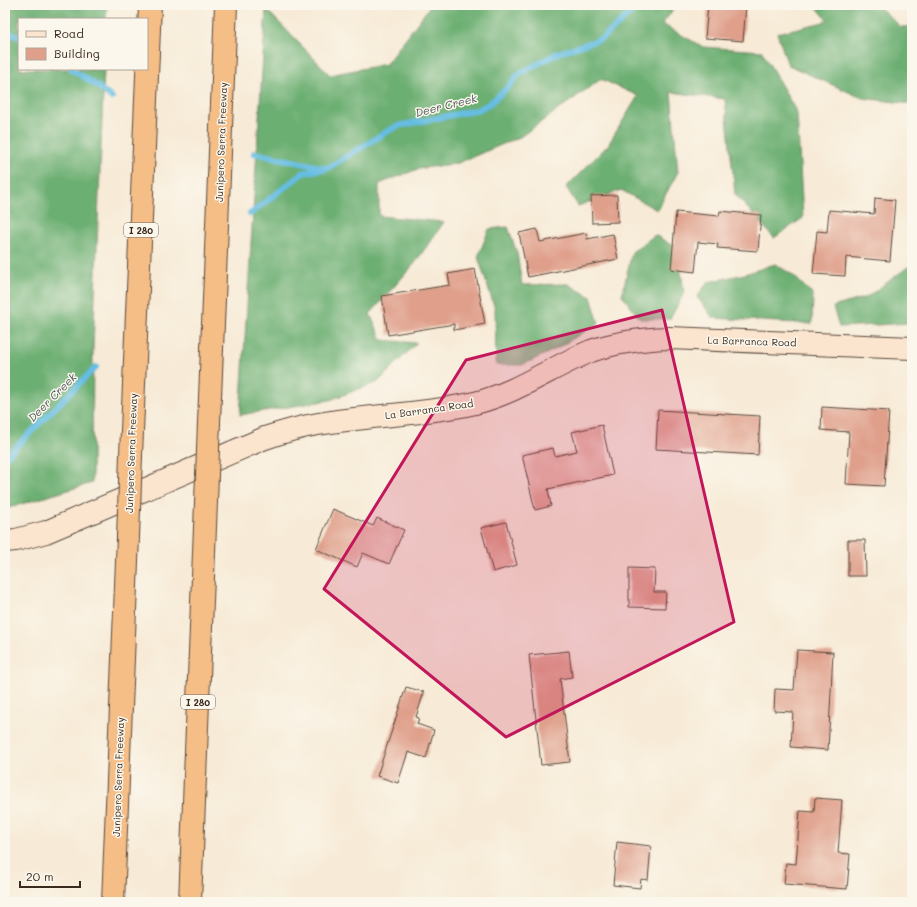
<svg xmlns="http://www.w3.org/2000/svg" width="917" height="907" font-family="Mali,sans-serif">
  <rect width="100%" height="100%" fill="#fbf7ec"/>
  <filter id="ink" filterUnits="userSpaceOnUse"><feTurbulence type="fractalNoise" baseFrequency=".025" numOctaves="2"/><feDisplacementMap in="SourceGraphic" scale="8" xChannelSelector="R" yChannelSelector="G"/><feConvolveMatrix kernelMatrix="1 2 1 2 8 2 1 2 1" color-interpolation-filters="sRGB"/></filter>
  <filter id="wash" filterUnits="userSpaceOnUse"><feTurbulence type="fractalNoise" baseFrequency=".012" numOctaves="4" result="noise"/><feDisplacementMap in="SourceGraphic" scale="16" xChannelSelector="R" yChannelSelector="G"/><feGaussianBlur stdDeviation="0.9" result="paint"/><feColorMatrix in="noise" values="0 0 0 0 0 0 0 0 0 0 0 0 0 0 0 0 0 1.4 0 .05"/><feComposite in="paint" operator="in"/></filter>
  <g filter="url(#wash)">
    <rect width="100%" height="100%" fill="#f7ead6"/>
    <!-- forest -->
    <g fill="#6caf72" stroke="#546c48">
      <polygon points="5,5 107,5 106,19 19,19 19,69 104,69 93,348 92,483 5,509"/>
      <polygon points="431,5 677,5 662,24 703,47 762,51 797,113 803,218 774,238 735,194 725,99 671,92 678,172 657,210 621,190 578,206 566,187 608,145 638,96 601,79 520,137 458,163 418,169 379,184 379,216 444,222 415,263 370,314 382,340 417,343 378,382 330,400 240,415 266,9 330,75 386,64"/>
      <polygon points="815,5 877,5 901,27 912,26 912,104 862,98 788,65 777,33 828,21"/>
      <polygon points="508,227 517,253 522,285 568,284 591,297 599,323 554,350 522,365 496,365 495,309 478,257 489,229"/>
      <polygon points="655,235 678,249 684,293 670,319 640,319 622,295 632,252"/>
      <polygon points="775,264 793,275 813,295 812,324 713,318 697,297 708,282 745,274"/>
      <polygon points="912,264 912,323 839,327 833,307 867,297"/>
    </g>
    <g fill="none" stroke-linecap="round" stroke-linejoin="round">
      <!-- stream -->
      <g stroke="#65bde3" stroke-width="6">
        <polyline points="5,31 19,37"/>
        <polyline points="71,69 96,85 112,98"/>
        <polyline points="254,153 325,168"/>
        <polyline points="250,214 303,173 328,168 388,131 398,126 477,110 489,104 507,88 519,74 558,53 601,39 619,24 632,11 641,5"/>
        <polyline points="5,458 96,367"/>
      </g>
    </g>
    <g id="blocks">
      <!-- building -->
      <g fill="#df9f8a">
        <polygon points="708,5 746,5 743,41 705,38"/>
        <polygon points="617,195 618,222 592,223 591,196"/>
        <polygon points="875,198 895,200 890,261 846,257 845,276 813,274 817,231 827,232 829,210 874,214"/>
        <polygon points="720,211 761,215 758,251 717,248 718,244 698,242 695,272 671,269 676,212 719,216"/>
        <polygon points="537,229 540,242 586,233 587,239 613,234 618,259 528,277 519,233"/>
        <polygon points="475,269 485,324 454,330 454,324 388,335 382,296 450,285 448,274"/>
        <polygon points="822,407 889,411 884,486 846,484 849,432 821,430"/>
        <polygon points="658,410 760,416 758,455 656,449"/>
        <polygon points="602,425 613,475 548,489 551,506 535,510 522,455 553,448 555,456 577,451 572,432"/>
        <polygon points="333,509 373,526 377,518 404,530 389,564 363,553 357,567 316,549"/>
        <polygon points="506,522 517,565 493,572 481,528"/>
        <polygon points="848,540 865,540 866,576 848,576"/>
        <polygon points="629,568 655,569 654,592 666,592 665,608 629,607"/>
        <polygon points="797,650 833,652 828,750 791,747 793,712 774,711 775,689 794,690"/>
        <polygon points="569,651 572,677 560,679 570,762 541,765 529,655"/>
        <polygon points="406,687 424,692 416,717 419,718 417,724 434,730 426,758 408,752 398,783 377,776"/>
        <polygon points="815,798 842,800 838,853 850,854 847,889 784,884 786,863 796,864 800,811 814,812"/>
        <polygon points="617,842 651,846 648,880 641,879 640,888 613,885"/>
      </g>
    </g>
  </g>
  <g filter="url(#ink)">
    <use href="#blocks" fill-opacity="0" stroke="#57473a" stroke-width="1"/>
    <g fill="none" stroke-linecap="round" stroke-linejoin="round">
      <!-- secondary casing -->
      <g stroke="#57473a" stroke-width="24">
        <path id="secondary" d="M5 541 16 540 46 532 265 438C283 432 300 427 318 424 370 415 423 415 475 403 516 393 552 367 591 351 616 342 642 339 669 338L912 348"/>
      </g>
      <!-- highway casing -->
      <g stroke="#57473a" stroke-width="24">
        <g id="highway">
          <polyline points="209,422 226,5"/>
          <polyline points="131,455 150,5"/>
          <polyline points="113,902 128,537"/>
          <polyline points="190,902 206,502"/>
        </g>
      </g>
      <!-- secondary -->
      <use href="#secondary" stroke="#fbe5cf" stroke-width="22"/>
      <!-- highway -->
      <use href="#highway" stroke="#f6be87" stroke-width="22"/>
      <!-- highway-bridge casing -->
      <g stroke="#57473a" stroke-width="24" stroke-linecap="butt">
        <g id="highway-bridge">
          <polyline points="206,502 209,422"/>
          <polyline points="128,537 131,455"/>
        </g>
      </g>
      <!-- highway-bridge -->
      <use href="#highway-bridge" stroke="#f6be87" stroke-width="22"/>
    </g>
  </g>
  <!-- marked area -->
  <path fill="#c2185b" fill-opacity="0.2" stroke="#c2185b" stroke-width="3" stroke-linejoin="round" d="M662 310 734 622 506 737 324 589 466 360Z"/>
  <g text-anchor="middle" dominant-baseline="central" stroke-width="3" stroke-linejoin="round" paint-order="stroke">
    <!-- shield labels -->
    <g fill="#fbf7ec" stroke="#75685c" stroke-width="1">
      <rect x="124" y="223" width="34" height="14" rx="3"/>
      <rect x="181" y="695" width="34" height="14" rx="3"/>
    </g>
    <g font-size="9" font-weight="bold" fill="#3b2a1e">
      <text x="141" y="230">I 280</text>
      <text x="198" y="702">I 280</text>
    </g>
    <!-- street labels -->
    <g font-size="10" fill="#3b2a1e" stroke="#fbf7ec">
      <text transform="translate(221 142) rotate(-88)">Junipero Serra Freeway</text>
      <text transform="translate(752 341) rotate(2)">La Barranca Road</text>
      <text transform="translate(429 409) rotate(-8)">La Barranca Road</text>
      <text transform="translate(131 453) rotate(-88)">Junipero Serra Freeway</text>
      <text transform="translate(118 777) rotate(-88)">Junipero Serra Freeway</text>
    </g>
    <!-- water labels -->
    <g font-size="11" font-style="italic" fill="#485659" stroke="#fbf7ec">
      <text transform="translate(446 105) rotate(-14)">Deer Creek</text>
      <text transform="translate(52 397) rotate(-45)">Deer Creek</text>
    </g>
  </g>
  <!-- margin -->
  <rect width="917" height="907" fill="none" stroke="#fbf7ec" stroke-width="20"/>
  <!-- legend -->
  <rect x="18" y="18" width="130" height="52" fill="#fbf7ec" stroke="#aea59a"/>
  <rect x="26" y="31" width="20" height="6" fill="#fbe5cf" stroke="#aea59a"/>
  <text x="54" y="38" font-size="12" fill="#3b2a1e">Road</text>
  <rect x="26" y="48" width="20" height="12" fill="#df9f8a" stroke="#aea59a"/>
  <text x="54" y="58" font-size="12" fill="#3b2a1e">Building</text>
  <!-- scale -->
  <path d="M20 881v6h60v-6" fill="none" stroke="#3b2a1e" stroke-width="2"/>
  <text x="26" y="881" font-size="12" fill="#3b2a1e" stroke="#fbf7ec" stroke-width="3" paint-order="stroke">20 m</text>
</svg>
